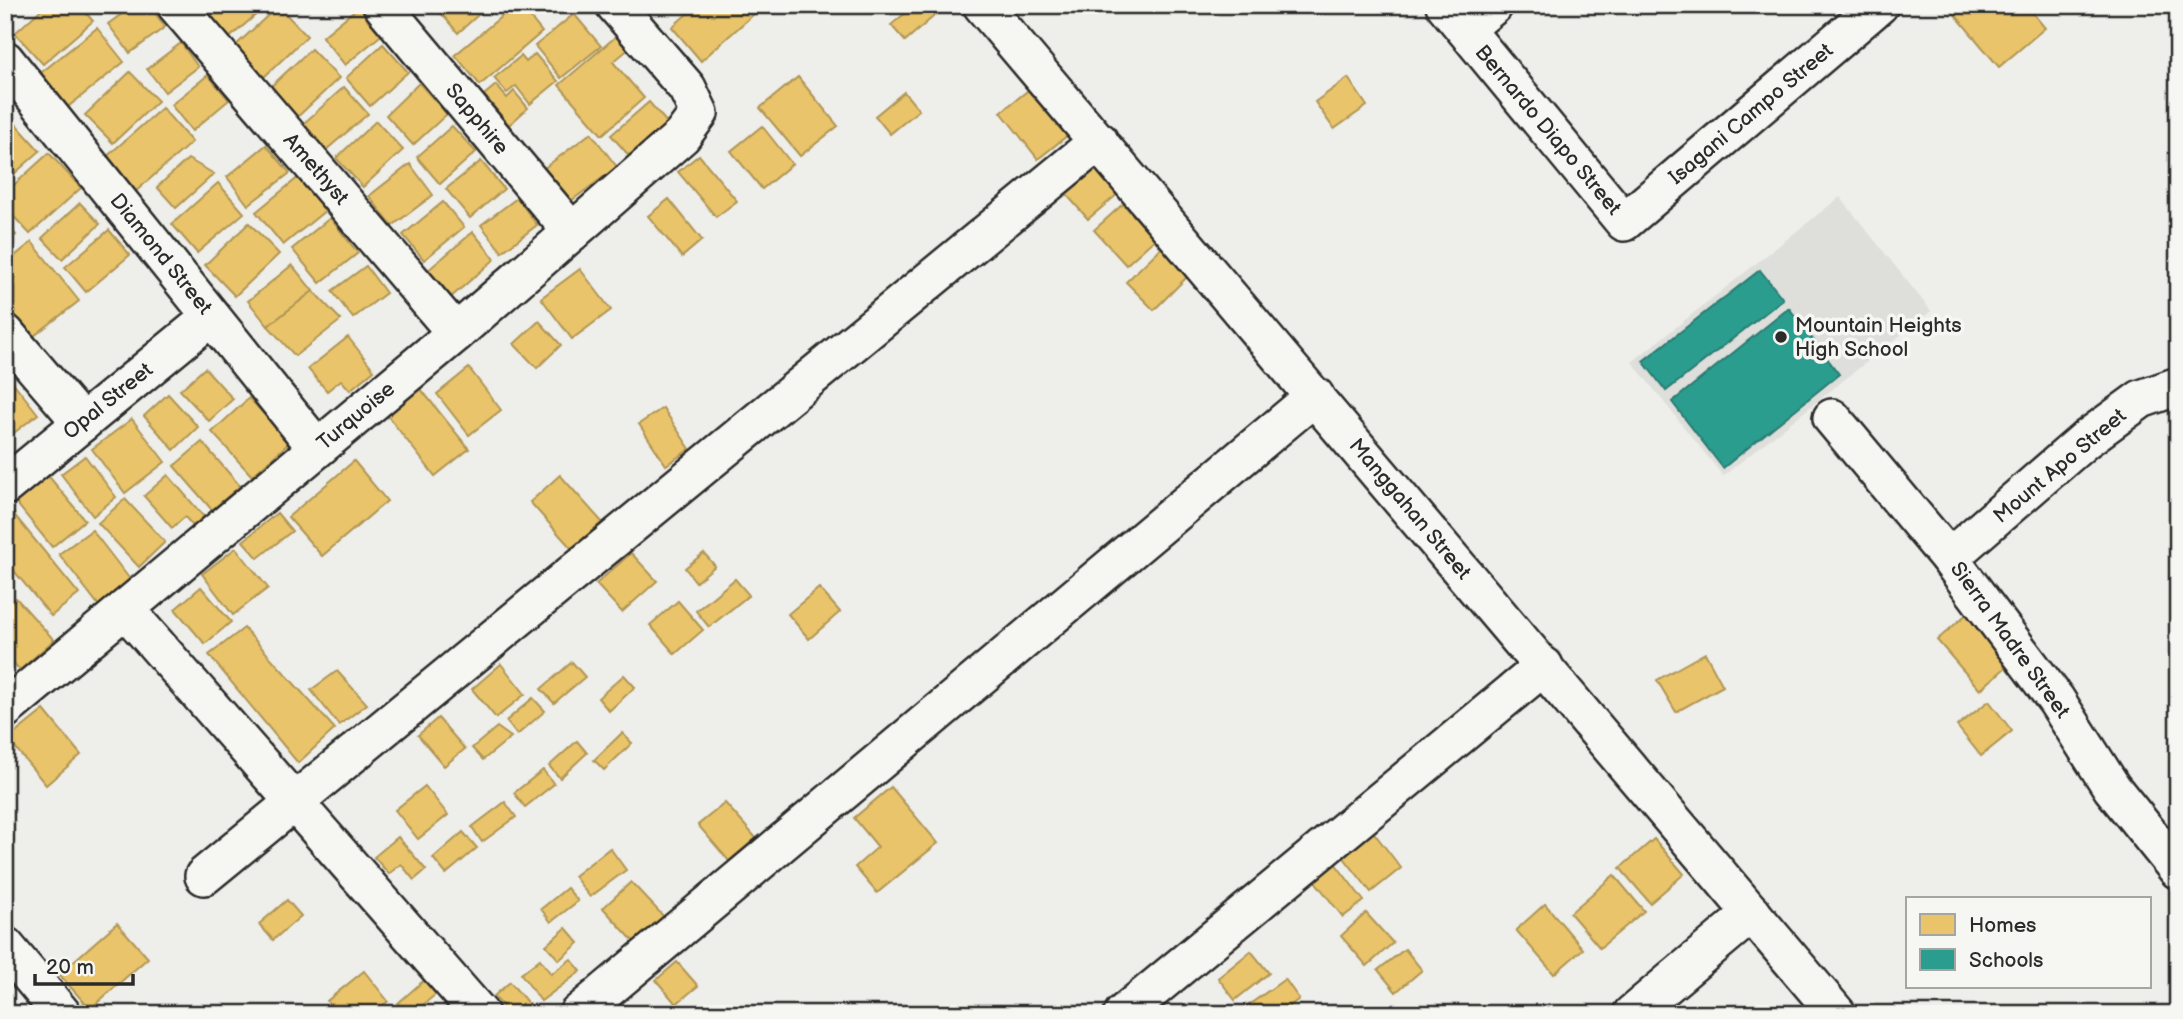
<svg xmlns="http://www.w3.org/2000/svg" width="2183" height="1019" font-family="'Balsamiq Sans',sans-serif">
  <rect width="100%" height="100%" fill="#eeeeea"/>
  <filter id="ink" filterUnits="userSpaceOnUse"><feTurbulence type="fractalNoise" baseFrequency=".0143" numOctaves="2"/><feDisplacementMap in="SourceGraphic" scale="14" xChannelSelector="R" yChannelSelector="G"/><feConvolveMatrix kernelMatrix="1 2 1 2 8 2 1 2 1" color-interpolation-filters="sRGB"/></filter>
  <g filter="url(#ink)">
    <!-- built -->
    <polygon fill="#dededb" points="1840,197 1931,311 1723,476 1632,362"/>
    <!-- homes -->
    <g fill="#e9c46a" stroke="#b09657" stroke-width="2">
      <polygon points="46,5 79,5 93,21 43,64 15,33"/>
      <polygon points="134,5 149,5 165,27 130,53 108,24"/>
      <polygon points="213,5 267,5 227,40 204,13"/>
      <polygon points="361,5 385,32 345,65 322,37"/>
      <polygon points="434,5 489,5 458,33"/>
      <polygon points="515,5 520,5 542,32 480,85 455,55"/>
      <polygon points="697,5 764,5 701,61 672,27"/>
      <polygon points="915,5 947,5 905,41 891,25"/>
      <polygon points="1947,5 2026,5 2045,28 1999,67"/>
      <polygon points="278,6 307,36 263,78 234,47"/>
      <polygon points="574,14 601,46 561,78 535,46"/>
      <polygon points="97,28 124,62 64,110 37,76"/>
      <polygon points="620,33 631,47 613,62 644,98 602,135 559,85"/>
      <polygon points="181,43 198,67 165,92 147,69"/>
      <polygon points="383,44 408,72 370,106 346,78"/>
      <polygon points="311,49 339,78 293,121 265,92"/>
      <polygon points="535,54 558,81 530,104 516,86 507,93 494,78 521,56 526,62"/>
      <polygon points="130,72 158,101 113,143 85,115"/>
      <polygon points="208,75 229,100 192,131 171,105"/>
      <polygon points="798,77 838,126 800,156 760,108"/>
      <polygon points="1348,78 1367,106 1334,129 1315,102"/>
      <polygon points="419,83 447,114 413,145 386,115"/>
      <polygon points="496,85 507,98 514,91 528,108 509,125 484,95"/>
      <polygon points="344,87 368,114 326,150 303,124"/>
      <polygon points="1031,88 1068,135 1038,159 1001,112"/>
      <polygon points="904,92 919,110 890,134 875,116"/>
      <polygon points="649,102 669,125 631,158 611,135"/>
      <polygon points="162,108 192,142 135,192 105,158"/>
      <polygon points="376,121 403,150 363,187 336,158"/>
      <polygon points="14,122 40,151 5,182 5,129"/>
      <polygon points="452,126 476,152 440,184 417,157"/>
      <polygon points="762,126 792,164 762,189 731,151"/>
      <polygon points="591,133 617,167 568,203 543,169"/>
      <polygon points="266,145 290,173 248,205 227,177"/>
      <polygon points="49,153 81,188 30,234 5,207 5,193"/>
      <polygon points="699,155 737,201 716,217 678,172"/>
      <polygon points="188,159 214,174 176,208 157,187"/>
      <polygon points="481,161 504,189 470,218 446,189"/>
      <polygon points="410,164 433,195 392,226 369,196"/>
      <polygon points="1097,168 1119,193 1088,219 1066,194"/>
      <polygon points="300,176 326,210 283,245 256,212"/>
      <polygon points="218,183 244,213 197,253 172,224"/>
      <polygon points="517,198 537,225 502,252 481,225"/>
      <polygon points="669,199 702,240 682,257 648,216"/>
      <polygon points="443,202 464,227 424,260 403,235"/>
      <polygon points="80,203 100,224 62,259 42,238"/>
      <polygon points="1123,204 1155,239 1126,265 1094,230"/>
      <polygon points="330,218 358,253 320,283 292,249"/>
      <polygon points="5,221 16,235 5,243"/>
      <polygon points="249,223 279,254 235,296 205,265"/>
      <polygon points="109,230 130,255 86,292 65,267"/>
      <polygon points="473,232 495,259 450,298 427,271"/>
      <polygon points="32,242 79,301 30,339 5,309 5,264"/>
      <polygon points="1164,245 1191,273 1154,310 1126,282"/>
      <polygon points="292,265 313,291 268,326 248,301"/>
      <polygon points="366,266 386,293 353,318 332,291"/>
      <polygon points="580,269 611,310 572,339 541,298"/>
      <polygon points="313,291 341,320 295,356 268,326"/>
      <polygon points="539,321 561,345 537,368 514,344"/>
      <polygon points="348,337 374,370 350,390 341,380 327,391 308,369"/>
      <polygon points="205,368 233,399 209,421 180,390"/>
      <polygon points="469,368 501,410 469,435 437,394"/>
      <polygon points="8,376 38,414 5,440 5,378"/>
      <polygon points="420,388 469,449 435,476 387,415"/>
      <polygon points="168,394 198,427 174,450 144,416"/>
      <polygon points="249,398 290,442 252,476 212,432"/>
      <polygon points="663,408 690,449 666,465 639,424"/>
      <polygon points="132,419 165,462 125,493 92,449"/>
      <polygon points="202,442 240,486 212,510 174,466"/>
      <polygon points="85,456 116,497 93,516 61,474"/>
      <polygon points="354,461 387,501 322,556 288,517"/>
      <polygon points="46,473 85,520 52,547 13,499"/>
      <polygon points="168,475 205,518 194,527 185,517 172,528 144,496"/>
      <polygon points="560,475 602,522 572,549 530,502"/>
      <polygon points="125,499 165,542 139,567 98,523"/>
      <polygon points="12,512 79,594 51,616 5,560 5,518"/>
      <polygon points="277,513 292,531 258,558 243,541"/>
      <polygon points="92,530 132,582 100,607 59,554"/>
      <polygon points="236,548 268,588 233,615 202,574"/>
      <polygon points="631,553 657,581 622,612 596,584"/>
      <polygon points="704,553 715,566 696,582 685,568"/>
      <polygon points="735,579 749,595 709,627 696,611"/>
      <polygon points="201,587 231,622 205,644 175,609"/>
      <polygon points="819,588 840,612 809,639 788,614"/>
      <polygon points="16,598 54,640 20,670 5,654 5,608"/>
      <polygon points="678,601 703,630 675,654 650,625"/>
      <polygon points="1969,612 2013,661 1980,690 1937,640"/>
      <polygon points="244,628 335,729 298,763 209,655"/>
      <polygon points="1705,653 1723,686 1676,712 1657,680"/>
      <polygon points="572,662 585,677 554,703 541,689"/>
      <polygon points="501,664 525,694 496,718 472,689"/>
      <polygon points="337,671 367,704 339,725 311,690"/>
      <polygon points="624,675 635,687 609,711 598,698"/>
      <polygon points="533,698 545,711 517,735 506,721"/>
      <polygon points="1989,701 2012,731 1981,756 1957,726"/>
      <polygon points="44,710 81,755 46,785 8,739"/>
      <polygon points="438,718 465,749 444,766 418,735"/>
      <polygon points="497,727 511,737 483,760 472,748"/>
      <polygon points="622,733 632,743 604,770 594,760"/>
      <polygon points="577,741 587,753 560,778 549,766"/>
      <polygon points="543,770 554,784 525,807 514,793"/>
      <polygon points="425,786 448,815 418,839 395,810"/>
      <polygon points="891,787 938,843 877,893 855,867 878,847 854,818"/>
      <polygon points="505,802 516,817 482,842 472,827"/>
      <polygon points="725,803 756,838 729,861 698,825"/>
      <polygon points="1368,825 1401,868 1371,892 1337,849"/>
      <polygon points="463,832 477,848 446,874 433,858"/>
      <polygon points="398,837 426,870 414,880 401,864 389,874 374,857"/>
      <polygon points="1654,839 1684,874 1650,903 1620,868"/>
      <polygon points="610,848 626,870 590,897 574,876"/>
      <polygon points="1328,854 1364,901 1343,917 1307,871"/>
      <polygon points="1614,875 1644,911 1600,948 1570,913"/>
      <polygon points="631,882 666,919 637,945 603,908"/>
      <polygon points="567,888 578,901 551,922 541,909"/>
      <polygon points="287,900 301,916 273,940 259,924"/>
      <polygon points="1545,904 1583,949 1554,974 1516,930"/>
      <polygon points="1366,913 1393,943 1367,966 1341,936"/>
      <polygon points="117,923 148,958 90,1009 59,974"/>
      <polygon points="566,928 579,943 559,960 546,945"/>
      <polygon points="1405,949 1422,970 1396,992 1378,970"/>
      <polygon points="1251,951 1269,973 1235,1000 1218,978"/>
      <polygon points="540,959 551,974 571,959 581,971 541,1001 521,974"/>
      <polygon points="677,962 698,986 676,1004 656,980"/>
      <polygon points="364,971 388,1001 373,1014 338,1014 327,1001"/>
      <polygon points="429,976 441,990 412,1014 407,1014 398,1003"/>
      <polygon points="1285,979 1299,999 1279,1014 1247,1014 1243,1009"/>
      <polygon points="510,982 537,1014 509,1014 494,996"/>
    </g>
    <!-- schools -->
    <g fill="#2a9d8f" stroke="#2a7b71" stroke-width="2">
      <polygon points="1760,270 1783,299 1666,391 1643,361"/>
      <polygon points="1789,308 1839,374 1723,468 1672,402"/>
    </g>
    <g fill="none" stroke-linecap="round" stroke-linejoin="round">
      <!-- minor casing -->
      <g stroke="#2b2b2b" stroke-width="42">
        <g id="minor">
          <polyline points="176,5 456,333"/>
          <polyline points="382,5 572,232"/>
          <polyline points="982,5 1837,1014"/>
          <polyline points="1445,5 1624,222 1879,5"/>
          <polyline points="1465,29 1494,5"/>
          <polyline points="5,60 317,448"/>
          <polyline points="5,333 82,423"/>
          <polyline points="1832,418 1949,558 2056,700 2112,788 2178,870"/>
          <polyline points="5,486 211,317"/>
          <polyline points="1949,558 2085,440 2141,399 2178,386"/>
          <polyline points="125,609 480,1014"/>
          <polyline points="5,709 456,333 682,136 699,113 687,88 615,5"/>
          <polyline points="204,876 1099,141"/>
          <polyline points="5,946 62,1014"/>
          <polyline points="578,1014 1315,396"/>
          <polyline points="1123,1014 1544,666"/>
          <polyline points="1632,1014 1752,913"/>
        </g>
      </g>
      <!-- minor -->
      <use href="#minor" stroke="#f6f6f2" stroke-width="37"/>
    </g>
  </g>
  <!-- markers -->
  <circle fill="#2b2b2b" stroke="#f6f6f2" stroke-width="2.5" cx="1781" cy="337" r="7"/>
  <g text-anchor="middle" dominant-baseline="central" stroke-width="7" stroke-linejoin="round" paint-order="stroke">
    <!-- street labels -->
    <g font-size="21" fill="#2b2b2b" stroke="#f6f6f2">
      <text transform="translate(1751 114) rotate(-40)">Isagani Campo Street</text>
      <text transform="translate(477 119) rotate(50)">Sapphire</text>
      <text transform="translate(1548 130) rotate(50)">Bernardo Diapo Street</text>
      <text transform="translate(316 169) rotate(49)">Amethyst</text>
      <text transform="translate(161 254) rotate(51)">Diamond Street</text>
      <text transform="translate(108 401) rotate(-39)">Opal Street</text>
      <text transform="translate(356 416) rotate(-40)">Turquoise</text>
      <text transform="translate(2060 466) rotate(-40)">Mount Apo Street</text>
      <text transform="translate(1410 509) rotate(50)">Manggahan Street</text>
      <text transform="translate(2010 640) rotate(54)">Sierra Madre Street</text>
    </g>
    <!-- poi labels -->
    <g font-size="21" fill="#2b2b2b" stroke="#f6f6f2" text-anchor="start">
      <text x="1795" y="325">Mountain Heights<tspan x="1795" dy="24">High School</tspan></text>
    </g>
  </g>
  <!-- margin -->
  <rect width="2183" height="1019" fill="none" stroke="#f6f6f2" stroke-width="28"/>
  <rect x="14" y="14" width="2155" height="991" fill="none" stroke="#2b2b2b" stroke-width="2.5" filter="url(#ink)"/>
  <!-- legend -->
  <rect x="1906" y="897" width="245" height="91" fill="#f6f6f2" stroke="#a5a5a2" stroke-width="2"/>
  <rect x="1920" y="914" width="35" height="21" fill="#e9c46a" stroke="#a5a5a2" stroke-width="2"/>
  <text x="1969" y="932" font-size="21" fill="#2b2b2b">Homes</text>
  <rect x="1920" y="949" width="35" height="21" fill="#2a9d8f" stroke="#a5a5a2" stroke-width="2"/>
  <text x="1969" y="967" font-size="21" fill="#2b2b2b">Schools</text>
  <!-- scale -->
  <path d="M35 974v10h98v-10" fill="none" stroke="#2b2b2b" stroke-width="3.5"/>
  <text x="46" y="974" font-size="21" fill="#2b2b2b" stroke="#f6f6f2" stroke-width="5" paint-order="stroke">20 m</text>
</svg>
